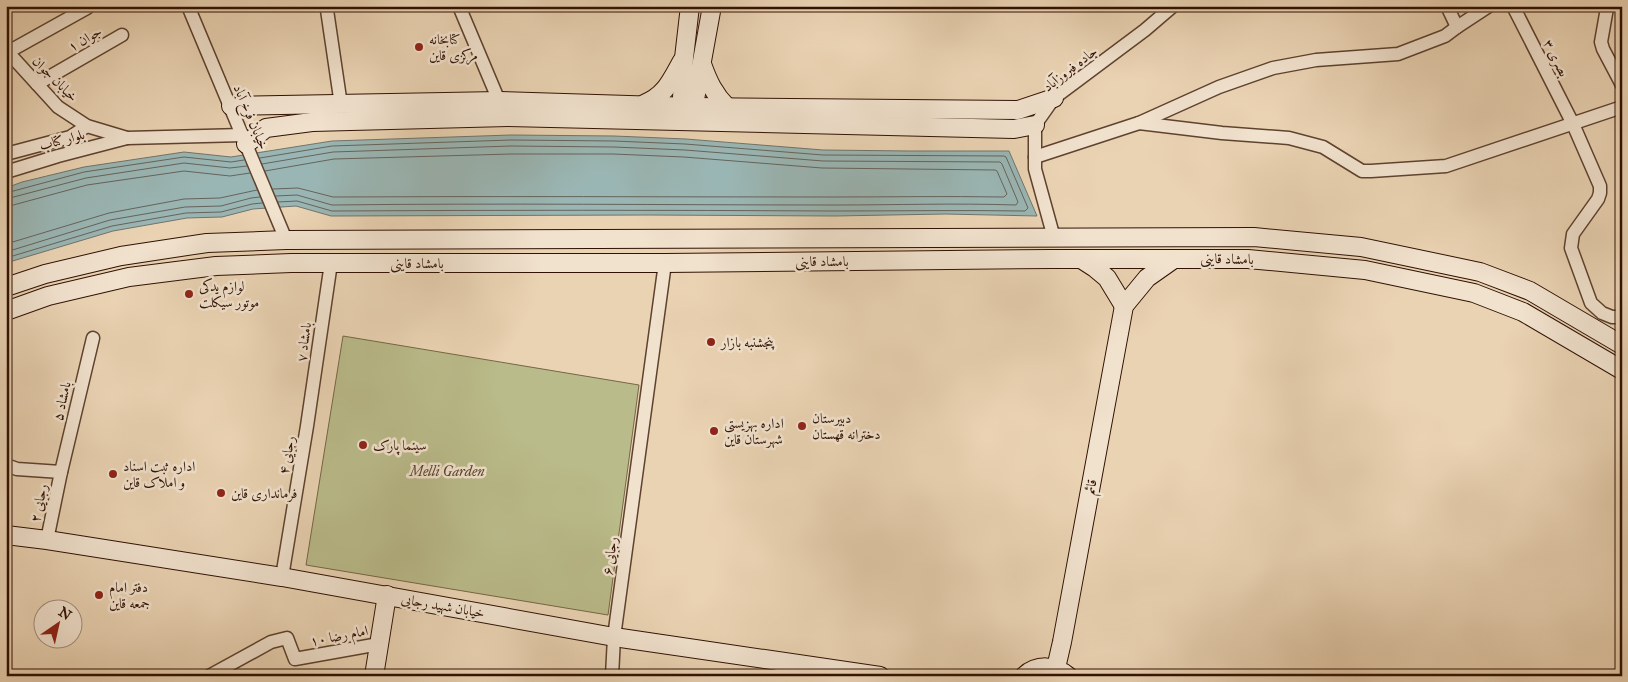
<svg xmlns="http://www.w3.org/2000/svg" width="1628" height="682" font-family="'IM FELL Great Primer',Amiri,serif">
  <rect width="100%" height="100%" fill="#ead3b3"/>
  <filter id="stains"><feTurbulence type="fractalNoise" baseFrequency=".004" numOctaves="4"/><feColorMatrix values="0 0 0 0 .2 0 0 0 0 .09 0 0 0 0 .02 0 0 0 .5 -.17"/></filter>
  <radialGradient id="worn" r=".72"><stop offset=".6" stop-color="#630" stop-opacity="0"/><stop offset="1" stop-color="#630" stop-opacity=".3"/></radialGradient>
  <!-- green -->
  <polygon fill="#babb8a" stroke="#756646" points="343,336 639,385 608,615 306,565"/>
  <!-- water -->
  <polygon fill="#9ab6b4" stroke="#70746d" points="511,135 614,136 686,139 823,150 909,151 1009,151 1037,216 945,214 835,216 648,215 331,216 296,206 253,209 222,217 187,218 113,231 6,263 6,188 22,182 84,167 184,152 231,157 332,141"/>
  <g fill="none" stroke-linecap="round" stroke-linejoin="round">
    <!-- shore -->
    <g stroke="#65645c" stroke-width="1">
      <path d="M260 158 332 146 511 140 614 141 685 144 823 155 1004 156 1006 157 1028 208 1025 211C961 210 897 211 833 211 666 210 499 210 332 211L297 201 278 202"/>
      <path d="M262 164 333 152 511 146 614 147 685 150 823 161 1000 162 1002 164 1018 202 1016 205C955 203 895 205 835 205 667 205 500 203 332 205L297 195 276 196"/>
      <path d="M265 171 334 159 511 154H613L684 157 822 168 995 170 997 171 1007 194 1004 197C947 196 891 197 834 197 667 197 500 196 333 197L298 188 273 189"/>
      <polyline points="6,193 84,172 184,157 231,162 244,160"/>
      <polyline points="6,199 86,178 184,163 230,168 247,166"/>
      <polyline points="6,207 87,185 184,171 230,176 250,173"/>
      <polyline points="6,244 109,213 184,199 220,198 257,190"/>
      <polyline points="6,252 110,220 185,207 221,206 251,198 260,197"/>
      <polyline points="6,258 112,226 186,213 221,212 252,204 262,203"/>
    </g>
    <!-- street casing -->
    <g stroke="#5e422f" stroke-width="15">
      <g id="street">
        <polyline points="188,6 286,240"/>
        <polyline points="329,6 327,10 341,105"/>
        <polyline points="459,6 499,101"/>
        <polyline points="1447,6 1457,27"/>
        <polyline points="1513,6 1573,124 1600,186 1600,193 1598,199 1573,234 1571,248 1591,303 1602,313 1612,317 1622,317"/>
        <polyline points="1606,6 1607,8 1601,42 1603,49 1622,85"/>
        <polyline points="6,50 58,107 87,126 127,138 243,135"/>
        <polyline points="8,52 87,8"/>
        <polyline points="37,84 122,35"/>
        <polyline points="1139,123 1222,133 1289,138 1323,147 1362,171 1371,171 1446,166 1622,107"/>
        <polyline points="6,154 70,137 87,126"/>
        <polyline points="1035,157 1139,123 1219,87 1273,68 1316,60 1398,54 1445,36 1457,27 1489,6"/>
        <polyline points="6,172 58,156 127,138"/>
        <polyline points="1054,238 1035,169 1035,125 1054,98 1145,30 1173,6"/>
        <polyline points="6,465 17,469 61,472"/>
        <polyline points="47,540 61,472 93,338"/>
        <polyline points="282,577 307,426 331,263"/>
        <polyline points="209,676 271,642 287,638 295,659 379,644"/>
        <polyline points="612,676 614,637 665,263"/>
      </g>
    </g>
    <!-- secondary casing -->
    <g stroke="#301103" stroke-width="20">
      <g id="secondary">
        <path d="M702 64C708 81 714 94 727 107"/>
        <path d="M644 104C666 95 671 80 682 61"/>
        <polyline points="231,106 499,101 693,107 1018,110 1054,98"/>
        <polyline points="692,116 712,6"/>
        <polyline points="681,118 684,58 690,6"/>
        <polyline points="246,144 266,128 312,122 508,117 1014,129 1035,125"/>
        <polyline points="1081,259 1095,268 1107,278 1124,306"/>
        <polyline points="6,287 45,274 121,256 207,243 286,240 1254,237 1361,247 1480,272 1530,291 1622,345"/>
        <polyline points="6,311 48,296 129,277 216,266 291,263 665,263 1051,259 1248,259 1365,270 1474,293 1523,312 1622,370"/>
        <polyline points="6,535 47,540 282,577 614,637 880,676"/>
        <polyline points="1056,668 1062,642 1124,306 1147,278 1174,259"/>
        <polyline points="374,676 387,595"/>
        <path d="M1024 676C1037 664 1055 665 1068 676"/>
      </g>
    </g>
    <!-- street -->
    <use href="#street" stroke="#f1e2ce" stroke-width="12"/>
    <!-- secondary -->
    <use href="#secondary" stroke="#f1e2ce" stroke-width="18"/>
  </g>
  <!-- markers -->
  <g fill="#8f2418" stroke="#f1e2ce" stroke-width="2">
    <circle cx="419" cy="47" r="5"/>
    <circle cx="189" cy="294" r="5"/>
    <circle cx="711" cy="342" r="5"/>
    <circle cx="802" cy="426" r="5"/>
    <circle cx="714" cy="431" r="5"/>
    <circle cx="363" cy="445" r="5"/>
    <circle cx="113" cy="474" r="5"/>
    <circle cx="221" cy="493" r="5"/>
    <circle cx="99" cy="595" r="5"/>
  </g>
  <g text-anchor="middle" dominant-baseline="central" stroke-width="5" stroke-linejoin="round" paint-order="stroke">
    <!-- street labels -->
    <g font-size="14" fill="#301103" stroke="#f1e2ce">
      <text transform="translate(85 39) rotate(-30)">جوان ۱</text>
      <text transform="translate(1556 58) rotate(63)">بصری ۳</text>
      <text transform="translate(1070 69) rotate(-38)">جاده فیروزآباد</text>
      <text transform="translate(55 79) rotate(45)">خیابان جوان</text>
      <text transform="translate(251 117) rotate(67)">خیابان فرخ آباد</text>
      <text transform="translate(62 140) rotate(-15)">بلوار کتاب</text>
      <text transform="translate(1227 259) rotate(1)">بامشاد قاینی</text>
      <text x="822" y="261">بامشاد قاینی</text>
      <text x="417" y="263">بامشاد قاینی</text>
      <text transform="translate(304 342) rotate(-82)">بامشاد ۷</text>
      <text transform="translate(62 401) rotate(-77)">بامشاد ۵</text>
      <text transform="translate(287 455) rotate(-80)">رجایی ۴</text>
      <text transform="translate(1091 487) rotate(-79)">قائم</text>
      <text transform="translate(39 503) rotate(-78)">رجایی ۲</text>
      <text transform="translate(610 556) rotate(-82)">رجایی ۶</text>
      <text transform="translate(443 606) rotate(10)">خیابان شهید رجایی</text>
      <text transform="translate(339 636) rotate(-11)">امام رضا ۱۰</text>
    </g>
    <!-- poi labels -->
    <g font-size="14" fill="#301103" stroke="#f1e2ce" text-anchor="start">
      <text x="429" y="39">کتابخانه<tspan x="429" dy="16">مرکزی قاین</tspan></text>
      <text x="199" y="286">لوازم یدکی<tspan x="199" dy="16">موتور سیکلت</tspan></text>
      <text x="721" y="342">پنجشنبه بازار</text>
      <text x="812" y="418">دبیرستان<tspan x="812" dy="16">دخترانه قهستان</tspan></text>
      <text x="724" y="423">اداره بهزیستی<tspan x="724" dy="16">شهرستان قاین</tspan></text>
      <text x="373" y="445">سینما پارک</text>
      <text x="123" y="466">اداره ثبت اسناد<tspan x="123" dy="16">و املاک قاین</tspan></text>
      <text x="231" y="493">فرمانداری قاین</text>
      <text x="109" y="587">دفتر امام<tspan x="109" dy="16">جمعه قاین</tspan></text>
    </g>
    <!-- park labels -->
    <g font-size="14" font-style="italic" fill="#59442c" stroke="#f1e2ce">
      <text x="447" y="471">Melli Garden</text>
    </g>
  </g>
  <!-- margin -->
  <rect width="1628" height="682" fill="none" stroke="#ead3b3" stroke-width="25"/>
  <rect x="8" y="8" width="1613" height="667" fill="none" stroke="#301103" stroke-width="2.5"/>
  <rect x="12" y="12" width="1603" height="657" fill="none" stroke="#301103"/>
  <!-- north arrow -->
  <g transform="translate(58 624) rotate(34)"><circle r="24" fill="#f1e2ce" stroke="#a48e7d"/>
  <path d="M0-4L9 19L0 12L-9 19Z" fill="#8f2418"/>
  <text y="-8" font-size="14" font-weight="bold" text-anchor="middle" fill="#301103">N</text>
  </g>
  <rect width="100%" height="100%" filter="url(#stains)"/>
  <rect width="100%" height="100%" fill="url(#worn)"/>
</svg>
